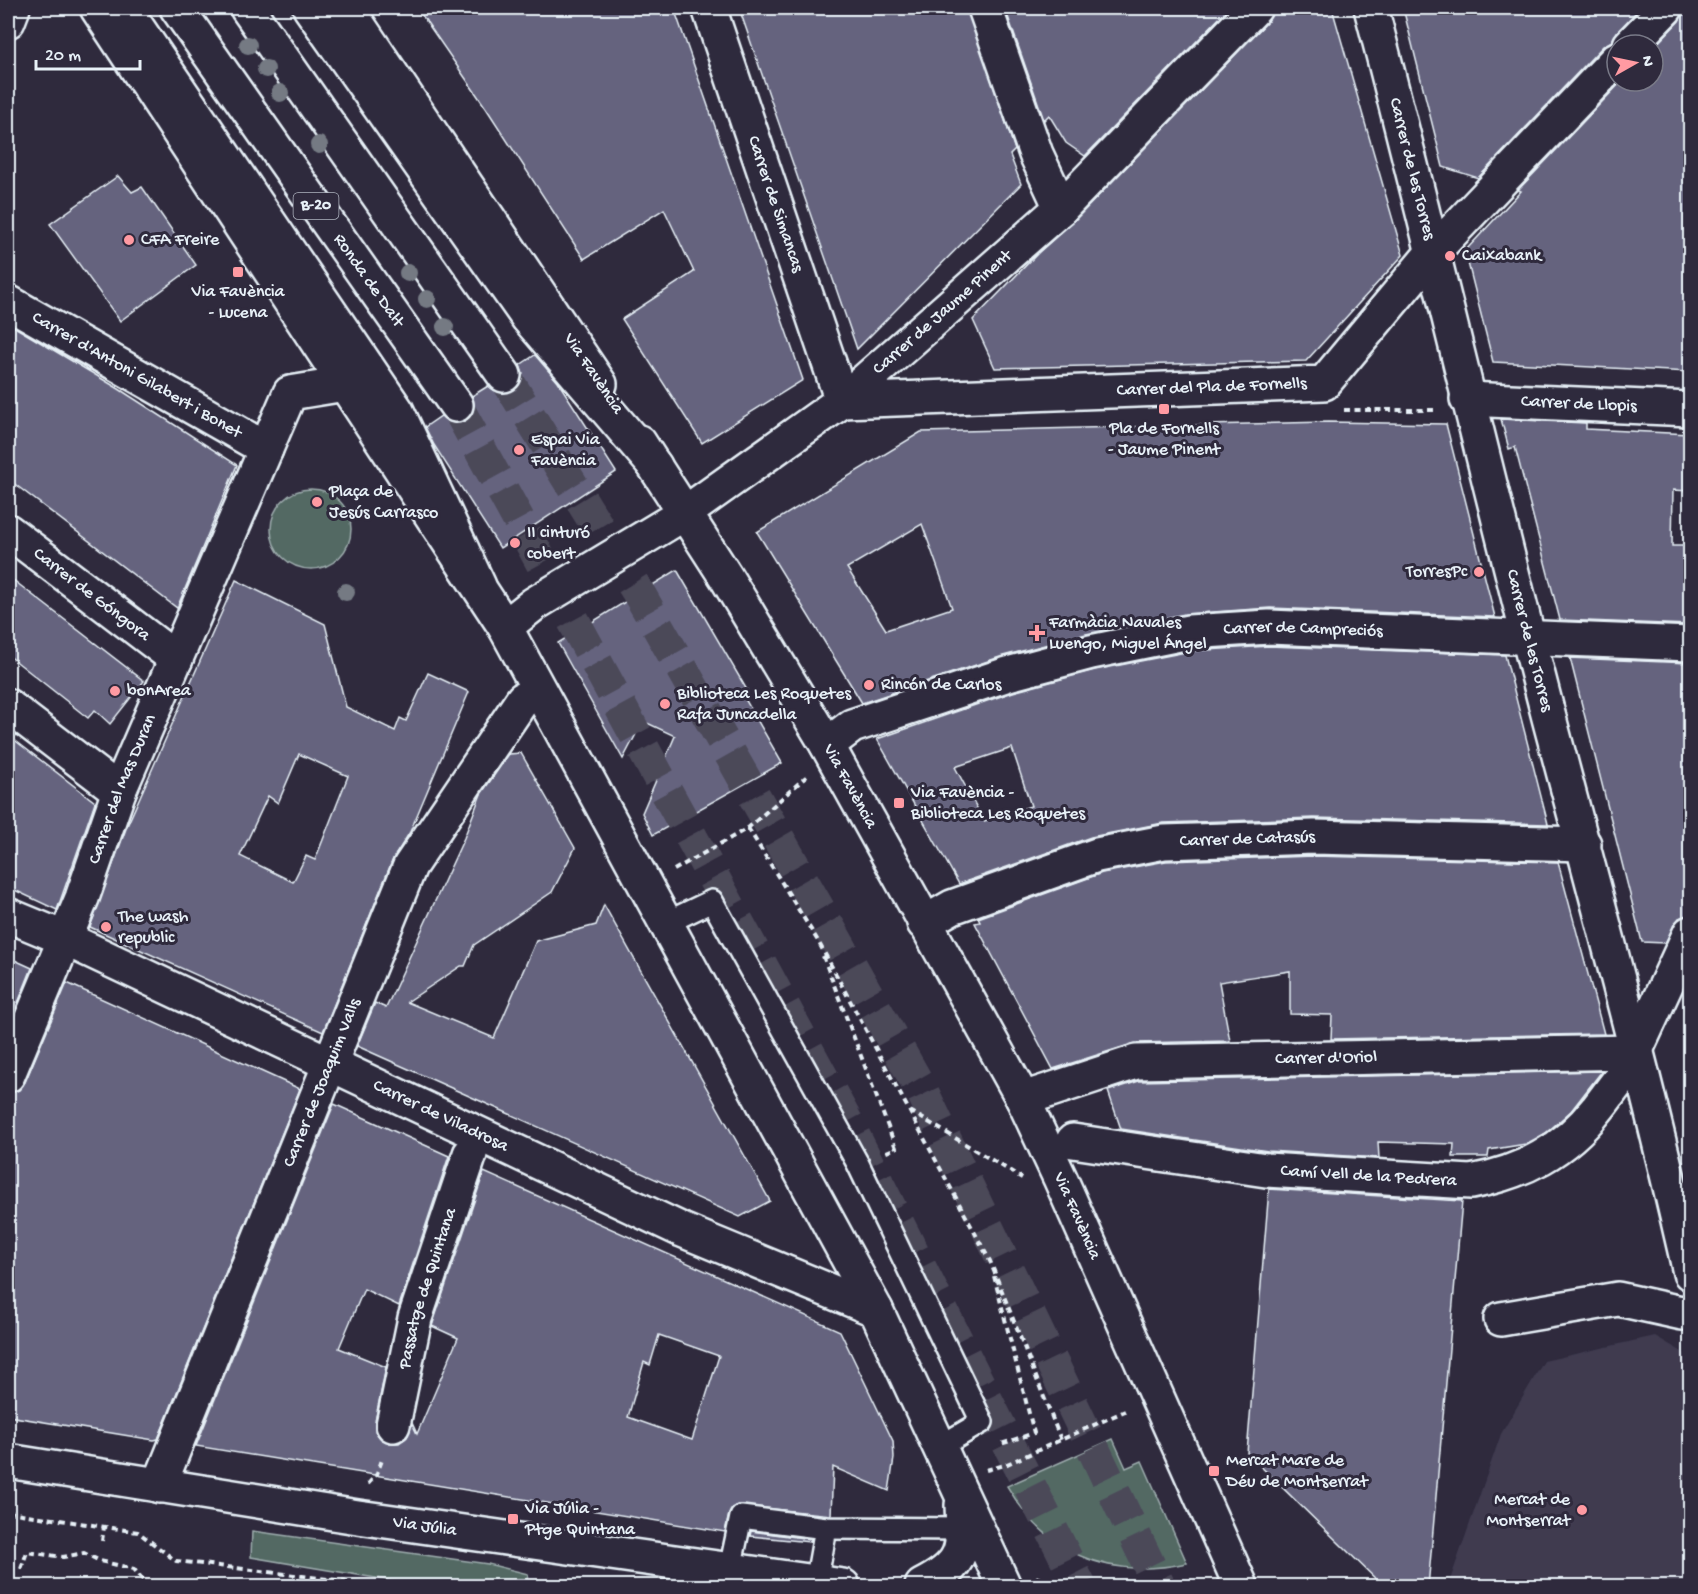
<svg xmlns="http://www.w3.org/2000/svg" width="1698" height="1594" font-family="'Gochi Hand',sans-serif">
  <rect width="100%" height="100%" fill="#2f2a3d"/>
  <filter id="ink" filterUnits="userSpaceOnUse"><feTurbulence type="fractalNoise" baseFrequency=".0167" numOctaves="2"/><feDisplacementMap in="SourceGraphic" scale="12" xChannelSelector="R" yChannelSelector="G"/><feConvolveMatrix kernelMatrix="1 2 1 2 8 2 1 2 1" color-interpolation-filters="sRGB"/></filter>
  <g filter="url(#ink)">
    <!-- built -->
    <polygon fill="#3f3b50" points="1655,1336 1684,1353 1690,1379 1690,1586 1448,1586 1501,1434 1544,1361"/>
    <!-- green -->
    <g fill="#536964" stroke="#9eadae" stroke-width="1.5">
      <circle cx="311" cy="529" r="40"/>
      <path d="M1113 1439 1126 1468 1142 1461 1187 1563C1108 1580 1048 1556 1007 1486Z"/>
      <polygon points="252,1531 488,1564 528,1574 526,1586 423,1586 251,1557"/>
    </g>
    <!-- building -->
    <g fill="#65647e" stroke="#e8f1f8" stroke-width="1.5" fill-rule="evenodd">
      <polygon points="417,8 674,8 803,380 702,443 622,319 694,272 664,209 584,259 486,108"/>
      <polygon points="739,8 967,8 1015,150 1010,155 1021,184 857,349"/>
      <polygon points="1005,8 1229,8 1085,156 1066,143 1049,115 1044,120"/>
      <polygon points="1273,8 1332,8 1403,255 1306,361 995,368 973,320 1039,252 1074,221 1268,21"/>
      <polygon points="1403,8 1640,8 1617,32 1612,41 1603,46 1478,178 1443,167"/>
      <polygon points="1684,8 1690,8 1690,372 1493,362 1465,251 1521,191 1518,190 1622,81 1653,81 1653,48 1679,21"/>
      <polygon points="118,176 132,192 142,187 196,265 120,321 50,224"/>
      <polygon points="8,323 119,389 237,465 177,608 8,479"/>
      <polygon points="535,355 558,382 616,472 500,548 434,445 425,427 441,416 449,422 457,424 466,421 473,412 472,396 488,386 497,392 505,394 514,391 521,382 523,374 520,365"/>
      <polygon points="1501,419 1586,423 1586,429 1690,434 1690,491 1673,490 1672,546 1690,546 1690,625 1560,620 1515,447 1509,449"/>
      <path d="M1328 422 1446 424 1495 617 1270 608 1185 614 1086 634 1003 656 862 703 757 532 921 432ZM922 524 952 608 886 630 847 568Z"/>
      <polygon points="677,570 747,690 741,692 782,763 653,835 642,813 675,736 643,721 623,759 558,643"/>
      <polygon points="8,576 144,681 110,724 95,710 88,718 8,655"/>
      <path d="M236 580 325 624 346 707 395 731 400 718 406 721 428 673 469 692 410 832 393 859 323 1032 90 927 127 826ZM299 754 348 776 315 860 306 856 293 882 240 856 268 796 278 803Z"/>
      <path d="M1269 646 1505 655 1548 824 1314 818 1163 823 1091 837 959 884 877 739 1013 692 1095 670 1191 651ZM1012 748 1031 806 984 821 955 767Z"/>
      <polygon points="1570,658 1690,663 1690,915 1679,918 1665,943 1642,942"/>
      <polygon points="8,735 95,802 57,910 8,887"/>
      <polygon points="521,753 575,848 552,892 474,945 465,966 461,966 407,1002 494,1038 536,941 596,925 604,905 770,1201 740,1217 357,1046 375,1003 386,1008 464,838 481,794 509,754"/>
      <polygon points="1314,856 1558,862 1604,1034 1331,1039 1332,1015 1290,1014 1290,971 1219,982 1230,1041 1135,1043 1053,1069 975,923 980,922 978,918 1102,873 1166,861"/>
      <polygon points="8,957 32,968 8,1028"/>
      <polygon points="67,983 300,1089 158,1439 154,1440 8,1416 8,1093 19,1090 25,1082"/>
      <polygon points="1602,1071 1571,1111 1546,1133 1526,1144 1489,1150 1488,1157 1453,1157 1454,1144 1378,1142 1379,1158 1268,1151 1121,1129 1108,1091 1139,1081"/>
      <path d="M334 1104 449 1156 399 1306 364 1289 339 1348 386 1367 375 1422V1431L381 1439 390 1443H399L407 1437 412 1423 417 1434 458 1338 432 1326 484 1172 840 1331 893 1441 894 1458 889 1491 833 1467 831 1515 737 1505 729 1514 725 1532 196 1446ZM659 1335 719 1356 692 1440 628 1417 644 1362 650 1365Z"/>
      <polygon points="1269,1189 1462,1201 1428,1587 1384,1587 1247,1453"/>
      <polygon points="751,1531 811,1539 810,1542 750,1536"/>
    </g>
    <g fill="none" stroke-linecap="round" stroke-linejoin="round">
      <!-- highway-tunnel -->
      <g stroke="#4b4859" stroke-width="33" stroke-dasharray="33 16" stroke-linecap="butt">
        <polyline points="504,375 641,597 922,1091 1159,1586"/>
        <polyline points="456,405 852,1132 1080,1586"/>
      </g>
      <!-- lane casing -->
      <g stroke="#e8f1f8" stroke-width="26">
        <g id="lane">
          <polyline points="666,923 712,901 858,1164 982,1422 941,1446"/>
          <polyline points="730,1569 741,1517 826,1528 963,1529"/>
          <polyline points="816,1583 826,1528"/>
        </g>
      </g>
      <!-- street casing -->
      <g stroke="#e8f1f8" stroke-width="38">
        <g id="street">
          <path id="s1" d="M709 8 842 401"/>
          <polyline points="985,8 1036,154 1061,208"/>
          <path id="s2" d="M1371 8C1432 242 1487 479 1548 714 1597 900 1648 1086 1690 1273"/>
          <polyline points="8,21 13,8"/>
          <polyline points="1630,45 1666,8"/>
          <path id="s3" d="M8 302 266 449"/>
          <path id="s4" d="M1467 399 1690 409"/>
          <path id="s5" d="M842 401 1324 383 1434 251 1617 59"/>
          <path id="s6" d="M8 531 176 659"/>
          <path id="s7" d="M505 627 534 604 685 513 842 401 1061 208 1255 8"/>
          <polyline points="8,706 119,791"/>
          <path id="s8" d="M827 745 852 726 1008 674 1091 652 1189 632 1269 627 1690 644"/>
          <path id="s9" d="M8 915 66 939 682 1230 876 1310"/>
          <path id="s10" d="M924 923 952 907 1097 855 1164 842 1314 837 1584 844"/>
          <path id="s11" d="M8 1075 82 898 119 791 290 393 345 384"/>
          <path id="s12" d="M1023 1099 1136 1062 1635 1052 1690 933"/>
          <path id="s13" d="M1073 1141 1266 1170 1471 1182C1523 1172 1564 1151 1597 1109 1607 1097 1615 1084 1626 1072"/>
          <polyline points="1501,1319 1618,1299 1682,1313 1690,1311"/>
          <path id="s14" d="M393 1425 415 1318 470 1154"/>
          <path id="s15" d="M159 1486 410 866 523 699"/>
        </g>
      </g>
      <!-- secondary casing -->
      <g stroke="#e8f1f8" stroke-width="38">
        <g id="secondary">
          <polyline points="97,8 505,627 876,1310 1004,1586"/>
          <polyline points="347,8 600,384"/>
          <path id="s16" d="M639 442 726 577 827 745 1023 1099 1060 1178 1241 1586"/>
          <path id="s17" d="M8 1461 358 1517 843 1586"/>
          <path d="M922 1586C965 1564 964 1550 962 1505"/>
        </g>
      </g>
      <!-- highway casing -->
      <g stroke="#e8f1f8" stroke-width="38">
        <g id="highway">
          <polyline points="124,8 397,411 479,586"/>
          <path id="s18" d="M177 8 456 405"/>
          <polyline points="247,8 504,375"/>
          <polyline points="310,8 528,318 655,466"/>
        </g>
      </g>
      <!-- path -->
      <g stroke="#e8f1f8" stroke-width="4" stroke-dasharray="6 4.5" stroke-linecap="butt">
        <polyline points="1344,410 1436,410"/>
        <polyline points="748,828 818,941 990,1261 1061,1440"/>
        <polyline points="674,870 748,828 807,776"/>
        <polyline points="823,956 896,1148 884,1153"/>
        <polyline points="910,1111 1022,1178"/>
        <polyline points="994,1276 1034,1433 1001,1444"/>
        <polyline points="986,1470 1005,1465 1125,1411"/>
        <polyline points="368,1484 377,1474 383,1457"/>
        <polyline points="8,1512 138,1532 176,1561 387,1586"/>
        <polyline points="102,1541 104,1527"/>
        <polyline points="21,1569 27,1552 63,1557 84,1553 100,1561 134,1569 148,1586"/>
        <polyline points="1036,1577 1049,1583 1097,1586"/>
        <polyline points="113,1586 114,1584"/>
        <polyline points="1173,1586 1203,1585"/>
      </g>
      <!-- lane -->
      <use href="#lane" stroke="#2f2a3d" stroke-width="21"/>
      <!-- street -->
      <use href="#street" stroke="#2f2a3d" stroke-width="33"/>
      <!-- secondary -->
      <use href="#secondary" stroke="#2f2a3d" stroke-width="33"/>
      <!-- highway -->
      <use href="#highway" stroke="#2f2a3d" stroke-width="33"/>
    </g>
    <!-- trees -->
    <g fill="#747a83">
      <circle cx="248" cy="45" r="9"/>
      <circle cx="266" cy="69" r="9"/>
      <circle cx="280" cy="93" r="9"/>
      <circle cx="319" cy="145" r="9"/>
      <circle cx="408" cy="273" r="9"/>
      <circle cx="427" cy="299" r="9"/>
      <circle cx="445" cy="327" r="9"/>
      <circle cx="346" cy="592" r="9"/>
    </g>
  </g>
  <!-- markers -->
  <g fill="#ff9aa2" stroke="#2f2a3d" stroke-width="2">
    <circle cx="129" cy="240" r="6"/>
    <circle cx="1450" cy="256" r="6"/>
    <rect x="232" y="266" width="12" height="12" rx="3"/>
    <rect x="1158" y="403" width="12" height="12" rx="3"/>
    <circle cx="519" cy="450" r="6"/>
    <circle cx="317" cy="502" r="6"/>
    <circle cx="515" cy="543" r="6"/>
    <circle cx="1479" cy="572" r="6"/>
    <path d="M1034 624h6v6h6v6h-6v6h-6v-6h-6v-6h6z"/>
    <circle cx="869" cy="685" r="6"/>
    <circle cx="115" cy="691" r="6"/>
    <circle cx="665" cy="704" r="6"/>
    <rect x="893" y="797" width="12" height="12" rx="3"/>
    <circle cx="106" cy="927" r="6"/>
    <rect x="1208" y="1465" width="12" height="12" rx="3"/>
    <circle cx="1582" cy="1510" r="6"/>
    <rect x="507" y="1513" width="12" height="12" rx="3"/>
  </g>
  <g text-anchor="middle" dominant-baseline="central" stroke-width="6" stroke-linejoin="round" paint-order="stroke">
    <!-- shield labels -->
    <rect fill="#2f2a3d" stroke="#b0b5c0" stroke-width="1.5" x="293.5" y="193" width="45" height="26" rx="4.5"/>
    <g font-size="16" font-weight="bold" fill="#e8f1f8">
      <text x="316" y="206">B-20</text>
    </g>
    <!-- street labels -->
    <g font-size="18" fill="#e8f1f8" stroke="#2f2a3d">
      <text stroke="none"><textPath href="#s2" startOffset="166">Carrer de les Torres</textPath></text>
      <text stroke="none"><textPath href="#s1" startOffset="207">Carrer de Simancas</textPath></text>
      <text stroke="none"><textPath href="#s18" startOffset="333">Ronda de Dalt</textPath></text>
      <text stroke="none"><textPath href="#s7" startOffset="540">Carrer de Jaume Pinent</textPath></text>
      <text transform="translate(593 374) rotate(56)">Via Favència</text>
      <text stroke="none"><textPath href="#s3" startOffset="148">Carrer d'Antoni Gilabert i Bonet</textPath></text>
      <text stroke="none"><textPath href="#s5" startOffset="370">Carrer del Pla de Fornells</textPath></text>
      <text stroke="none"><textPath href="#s4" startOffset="112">Carrer de Llopis</textPath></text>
      <text stroke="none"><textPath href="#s6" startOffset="105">Carrer de Góngora</textPath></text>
      <text stroke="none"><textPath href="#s8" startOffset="496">Carrer de Campreciós</textPath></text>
      <text stroke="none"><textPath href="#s2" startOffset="652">Carrer de les Torres</textPath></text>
      <text stroke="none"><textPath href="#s16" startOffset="404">Via Favència</textPath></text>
      <text stroke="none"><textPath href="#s11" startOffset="308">Carrer del Mas Duran</textPath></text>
      <text stroke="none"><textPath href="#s10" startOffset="338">Carrer de Catasús</textPath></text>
      <text stroke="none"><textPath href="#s12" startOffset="309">Carrer d'Oriol</textPath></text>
      <text stroke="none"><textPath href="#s15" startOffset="435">Carrer de Joaquim Valls</textPath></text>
      <text stroke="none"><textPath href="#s9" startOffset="477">Carrer de Viladrosa</textPath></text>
      <text stroke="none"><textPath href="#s13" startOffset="298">Camí Vell de la Pedrera</textPath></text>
      <text stroke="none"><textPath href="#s16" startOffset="890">Via Favència</textPath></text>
      <text stroke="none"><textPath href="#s14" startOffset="141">Passatge de Quintana</textPath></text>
      <text stroke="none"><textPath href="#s17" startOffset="422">Via Júlia</textPath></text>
    </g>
    <!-- poi labels -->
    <g font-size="18" fill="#e8f1f8" stroke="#2f2a3d" text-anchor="start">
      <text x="141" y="240">CFA Freire</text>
      <text x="1462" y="256">Caixabank</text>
      <text x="238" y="292" text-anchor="middle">Via Favència<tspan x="238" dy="21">- Lucena</tspan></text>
      <text x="1164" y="429" text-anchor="middle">Pla de Fornells<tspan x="1164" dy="21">- Jaume Pinent</tspan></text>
      <text x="531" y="440">Espai Via<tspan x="531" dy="21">Favència</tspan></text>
      <text x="329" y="492">Plaça de<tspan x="329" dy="21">Jesús Carrasco</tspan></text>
      <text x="527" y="533">II cinturó<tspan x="527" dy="21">cobert</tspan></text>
      <text x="1467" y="572" text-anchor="end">TorresPc</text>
      <text x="1049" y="623">Farmàcia Navales<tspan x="1049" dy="21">Luengo, Miguel Ángel</tspan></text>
      <text x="881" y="685">Rincón de Carlos</text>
      <text x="127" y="691">bonArea</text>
      <text x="677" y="694">Biblioteca Les Roquetes<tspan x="677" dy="21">Rafa Juncadella</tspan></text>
      <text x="911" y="793">Via Favència -<tspan x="911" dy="21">Biblioteca Les Roquetes</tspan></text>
      <text x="118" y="917">The wash<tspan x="118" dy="21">republic</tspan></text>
      <text x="1226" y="1461">Mercat Mare de<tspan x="1226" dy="21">Déu de Montserrat</tspan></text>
      <text x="1570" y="1500" text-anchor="end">Mercat de<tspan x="1570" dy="21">Montserrat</tspan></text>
      <text x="525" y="1509">Via Júlia -<tspan x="525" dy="21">Ptge Quintana</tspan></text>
    </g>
  </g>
  <!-- margin -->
  <rect width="1698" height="1594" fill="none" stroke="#2f2a3d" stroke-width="30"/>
  <rect x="15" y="15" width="1668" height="1564" fill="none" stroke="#e8f1f8" stroke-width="2" filter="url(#ink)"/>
  <!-- north arrow -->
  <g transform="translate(1635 63) rotate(81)"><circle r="28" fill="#2f2a3d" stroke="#797a88" stroke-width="1.5"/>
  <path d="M0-4.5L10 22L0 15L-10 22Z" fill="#ff9aa2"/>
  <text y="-9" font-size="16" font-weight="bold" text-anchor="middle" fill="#e8f1f8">N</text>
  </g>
  <!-- scale -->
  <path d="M36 60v9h104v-9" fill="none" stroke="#e8f1f8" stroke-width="3"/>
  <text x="45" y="60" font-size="18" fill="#e8f1f8" stroke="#2f2a3d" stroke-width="4.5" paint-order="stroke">20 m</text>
</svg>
